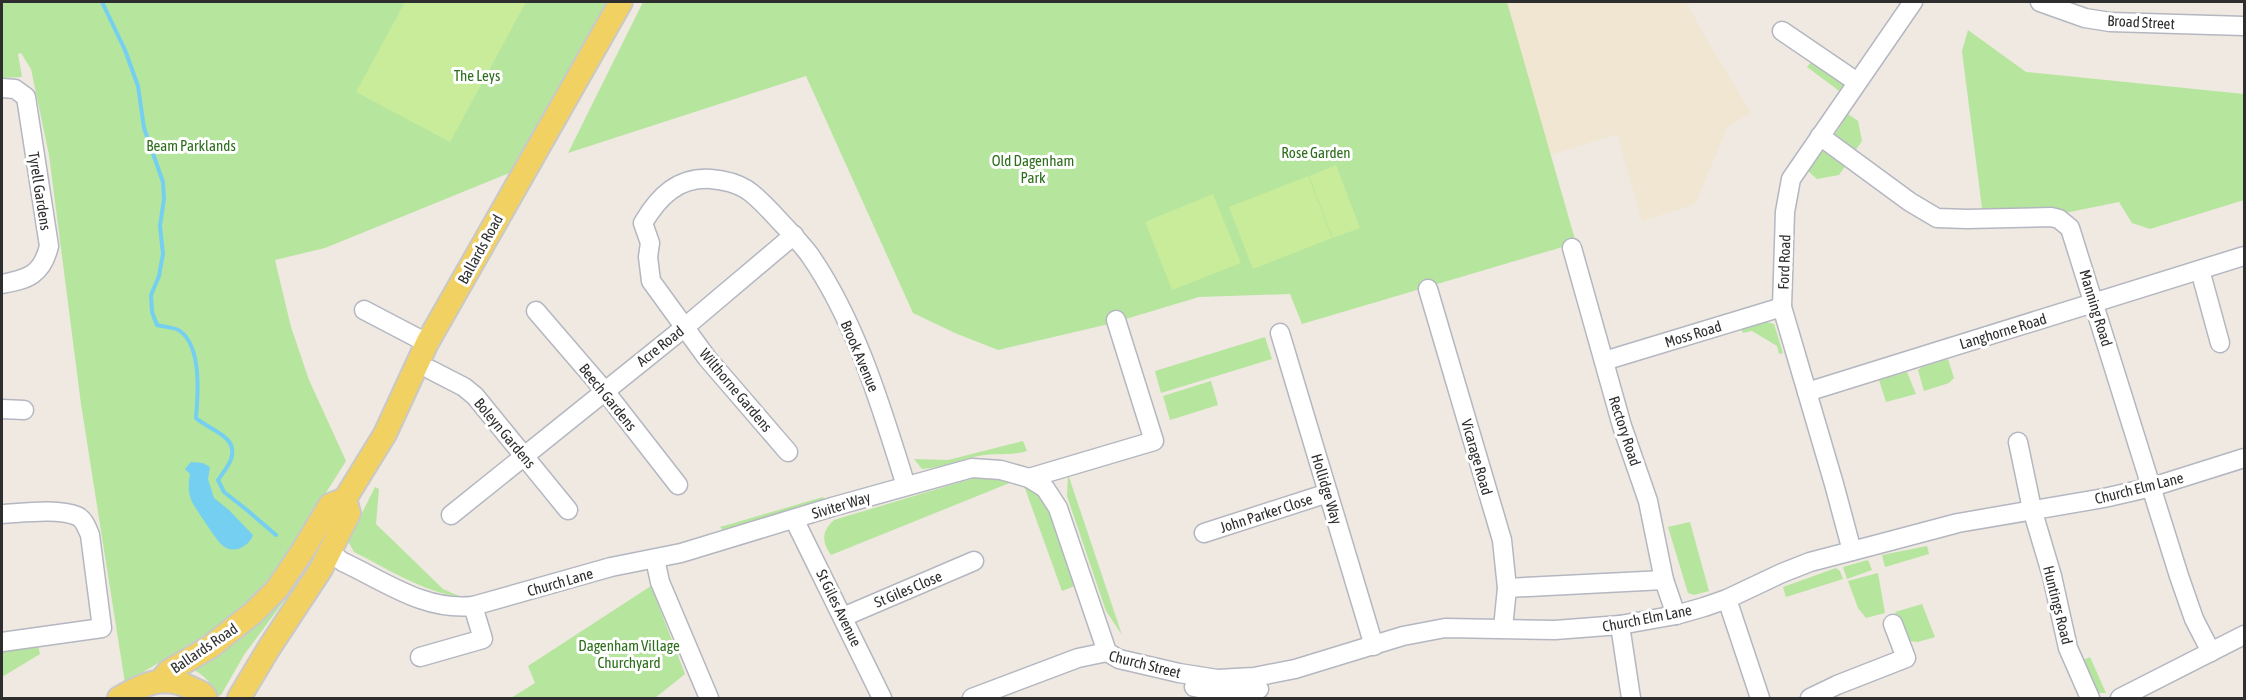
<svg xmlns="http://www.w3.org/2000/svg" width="2246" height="700" font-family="'Asap Condensed',sans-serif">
  <rect width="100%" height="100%" fill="#efe9e1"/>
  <!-- education -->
  <polygon fill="#f0e6d1" points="1507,2 1686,2 1707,40 1751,113 1728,126 1695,204 1642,221 1617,134 1550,155"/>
  <!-- green -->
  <g fill="#b6e59e">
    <polygon points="2,2 611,2 524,167 325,248 275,260 291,327 309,380 346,461 278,569 251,597 223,624 125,683 81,404 49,155 31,69 21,53 18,54 22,77 2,78"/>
    <polygon points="643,2 1507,2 1576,243 1302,324 1290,294 1199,297 1109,324 998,350 955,333 913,313 806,76 568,153"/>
    <polygon points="1968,30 2026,72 2244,94 2244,200 2150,229 2132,223 2119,202 2055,215 1983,216 1962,51"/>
    <polygon points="1816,57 1848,78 1842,93 1807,67"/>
    <polygon points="1848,114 1858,121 1862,141 1855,151 1834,136"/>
    <polygon points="1822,152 1826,152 1846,165 1839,175 1817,179 1808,171 1819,154"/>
    <polygon points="1767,322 1774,324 1783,353 1779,354 1777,346 1752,331 1743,333 1741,329"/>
    <polygon points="1265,337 1272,359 1161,393 1155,371"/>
    <polygon points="1948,359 1954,378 1949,383 1924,391 1918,370 1922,367"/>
    <polygon points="1907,372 1916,394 1886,402 1879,380"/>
    <polygon points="1211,381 1218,405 1170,420 1163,396"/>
    <path d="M1023 441 1027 451C1009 456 1000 453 984 455 963 458 944 468 922 469L914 459 948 460Z"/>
    <polygon points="1068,474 1122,635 1106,611 1067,496"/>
    <path d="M1000 476 1017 480 831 555C821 541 822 531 834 520L974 478Z"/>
    <polygon points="1022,480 1047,498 1077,585 1062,591"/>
    <path d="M375 487 379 489 376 524 443 589 461 597C423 592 388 569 354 552L348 541Z"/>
    <polygon points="823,497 825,500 724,531 720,527"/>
    <polygon points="1690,522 1709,591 1694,595 1688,593 1668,527"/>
    <polygon points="1927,546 1929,554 1885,567 1882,555"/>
    <path d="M313 550 292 590 244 655 221 695 217 696C211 680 199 671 184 665Z"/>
    <polygon points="1868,560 1872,570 1847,579 1843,567"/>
    <polygon points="1836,568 1840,571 1843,579 1786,597 1783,587"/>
    <polygon points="1878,573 1885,613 1866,618 1858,608 1848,581"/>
    <polygon points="651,586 685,674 655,698 511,698 535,683 528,666"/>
    <polygon points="1922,604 1935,637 1918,642 1909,641 1895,612"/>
    <polygon points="38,645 40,654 2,677 2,652"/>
    <polygon points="2090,657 2106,693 2099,693 2083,660"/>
  </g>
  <!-- pitch -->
  <g fill="#c9ec9a">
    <polygon points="405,2 526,2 450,142 356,92"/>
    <polygon points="1336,165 1360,228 1333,238 1309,176"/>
    <polygon points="1308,176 1332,238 1253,269 1229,207"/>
    <polygon points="1213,194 1241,263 1172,290 1145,222"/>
  </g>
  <!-- water -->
  <path fill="#75cff0" d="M191 462 203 463 210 467 208 479 214 498 229 510 253 535C249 547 233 555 222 545 217 541 196 509 192 502 188 493 188 484 190 474L185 469Z"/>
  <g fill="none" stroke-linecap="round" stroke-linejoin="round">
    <!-- stream -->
    <path stroke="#75cff0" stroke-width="4" d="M102 2 125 50 138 86 144 128 163 182 164 199 160 226 163 254 159 276 151 295 152 312 157 325C164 327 175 327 180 331 202 347 198 394 196 418 209 430 239 436 231 459 229 466 222 474 218 480L224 492 247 510 276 535"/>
    <!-- minor casing -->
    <g stroke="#b4b7c1" stroke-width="21">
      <g id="minor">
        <polyline points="2040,2 2085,18 2110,22 2244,26"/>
        <polyline points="1782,31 1857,82"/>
        <path d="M2 88 15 89 26 97 49 246C42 275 28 279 2 284"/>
        <polyline points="1820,136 1910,202 1937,218 1967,219 2051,217 2059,219 2070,228 2179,576 2194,619 2211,652"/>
        <polyline points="1572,248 1622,426 1648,501 1664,580 1676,615"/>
        <polyline points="2200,270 2220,343"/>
        <polyline points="1428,289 1502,540 1507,588 1503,628"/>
        <polyline points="364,310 427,343"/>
        <polyline points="536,311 604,390 678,485"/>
        <polyline points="1280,333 1374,646"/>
        <polyline points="1604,361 1782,307"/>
        <polyline points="431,370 464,387 475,396 568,510"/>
        <polyline points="1807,392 2244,256"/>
        <polyline points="2,409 24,410"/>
        <polyline points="2018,442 2032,509 2052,576 2068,648 2090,698"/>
        <path d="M788 452 707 358 651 281 648 257 650 243 643 223C659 196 678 177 711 179 745 182 754 194 776 217 787 229 799 241 809 254 856 321 882 409 906 486"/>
        <polyline points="1029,478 1154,441 1116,320"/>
        <path d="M2 514C22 513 58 508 77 516 84 519 87 528 90 535L102 628 2 642"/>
        <polyline points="451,515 685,327 794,235"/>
        <polyline points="794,519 882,698"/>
        <polyline points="1204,533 1328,493"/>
        <polyline points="1852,551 1834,484 1782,307 1785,212 1791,179 1913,2"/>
        <path d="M329 552 343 562C386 582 424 611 473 606L611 567 681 553 832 507 972 468 1001 470 1029 478 1045 488 1058 508 1107 652"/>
        <polyline points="655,559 660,582 709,698"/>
        <polyline points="1507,588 1664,580"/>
        <polyline points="1727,599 1760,698"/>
        <polyline points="843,617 974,561"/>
        <polyline points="1620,625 1631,698"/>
        <polyline points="420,657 483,639 473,606"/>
        <polyline points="1194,687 1238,696 1259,689"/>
        <polyline points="972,698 1078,658 1107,652 1119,659 1179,673 1217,679 1254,677 1295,669 1403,636 1445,628 1555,630 1620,625 1676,615 1704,607 1727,599 1782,573 1810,562 1875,545 1958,523 2104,498 2152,487 2244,458"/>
        <polyline points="1810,698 1837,685 1906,658 1893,624"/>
        <polyline points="2120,698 2244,635"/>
      </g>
    </g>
    <!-- major casing -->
    <g stroke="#c9c9c9" stroke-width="26">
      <g id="major">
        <polyline points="161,680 169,671 210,647 253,613 277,589 302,552 330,505 345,499 385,434 427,343 621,2"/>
        <path d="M119 698C144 684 163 674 191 688 197 691 203 692 206 698"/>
        <polyline points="239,698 269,648 321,569 349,513 345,499"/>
      </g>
    </g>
    <!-- minor -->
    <use href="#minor" stroke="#fff" stroke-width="18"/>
    <!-- major -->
    <use href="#major" stroke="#f2d163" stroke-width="22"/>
  </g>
  <g text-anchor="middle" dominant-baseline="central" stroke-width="6" stroke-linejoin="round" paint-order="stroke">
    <!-- street labels -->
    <g font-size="15" fill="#2e2e2e" stroke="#fff">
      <text transform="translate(2141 22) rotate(3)">Broad Street</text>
      <text transform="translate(40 191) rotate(81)">Tyrell Gardens</text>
      <text transform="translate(480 249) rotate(-61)">Ballards Road</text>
      <text transform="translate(1784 262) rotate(-88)">Ford Road</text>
      <text transform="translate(2096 308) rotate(73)">Manning Road</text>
      <text transform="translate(2003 331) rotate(-17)">Langhorne Road</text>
      <text transform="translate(1693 334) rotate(-17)">Moss Road</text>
      <text transform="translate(660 346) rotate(-38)">Acre Road</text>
      <text transform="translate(860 356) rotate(67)">Brook Avenue</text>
      <text transform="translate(736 390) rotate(50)">Wilthorne Gardens</text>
      <text transform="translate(608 397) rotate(51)">Beech Gardens</text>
      <text transform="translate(1625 431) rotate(72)">Rectory Road</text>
      <text transform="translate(505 433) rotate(50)">Boleyn Gardens</text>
      <text transform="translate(1477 457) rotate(74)">Vicarage Road</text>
      <text transform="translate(2139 488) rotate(-14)">Church Elm Lane</text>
      <text transform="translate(1327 489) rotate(73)">Hollidge Way</text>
      <text transform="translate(841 505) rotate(-17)">Siviter Way</text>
      <text transform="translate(1266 513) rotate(-18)">John Parker Close</text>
      <text transform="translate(560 582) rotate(-16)">Church Lane</text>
      <text transform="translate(908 589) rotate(-23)">St Giles Close</text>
      <text transform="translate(2058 605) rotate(76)">Huntings Road</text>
      <text transform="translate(839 608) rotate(64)">St Giles Avenue</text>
      <text transform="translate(1647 618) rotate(-11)">Church Elm Lane</text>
      <text transform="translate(204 648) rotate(-34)">Ballards Road</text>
      <text transform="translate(1145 664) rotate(14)">Church Street</text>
    </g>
    <!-- park labels -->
    <g font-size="15" fill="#2c6e1b" stroke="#fff">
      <text x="477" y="75">The Leys</text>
      <text x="191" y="145">Beam Parklands</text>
      <text x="1316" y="152">Rose Garden</text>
      <text x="1033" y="160">Old Dagenham<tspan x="1033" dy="17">Park</tspan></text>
      <text x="629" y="645">Dagenham Village<tspan x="629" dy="17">Churchyard</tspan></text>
    </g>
  </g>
  <!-- border -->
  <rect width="2246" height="700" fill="none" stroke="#2e2e2e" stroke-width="6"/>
</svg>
